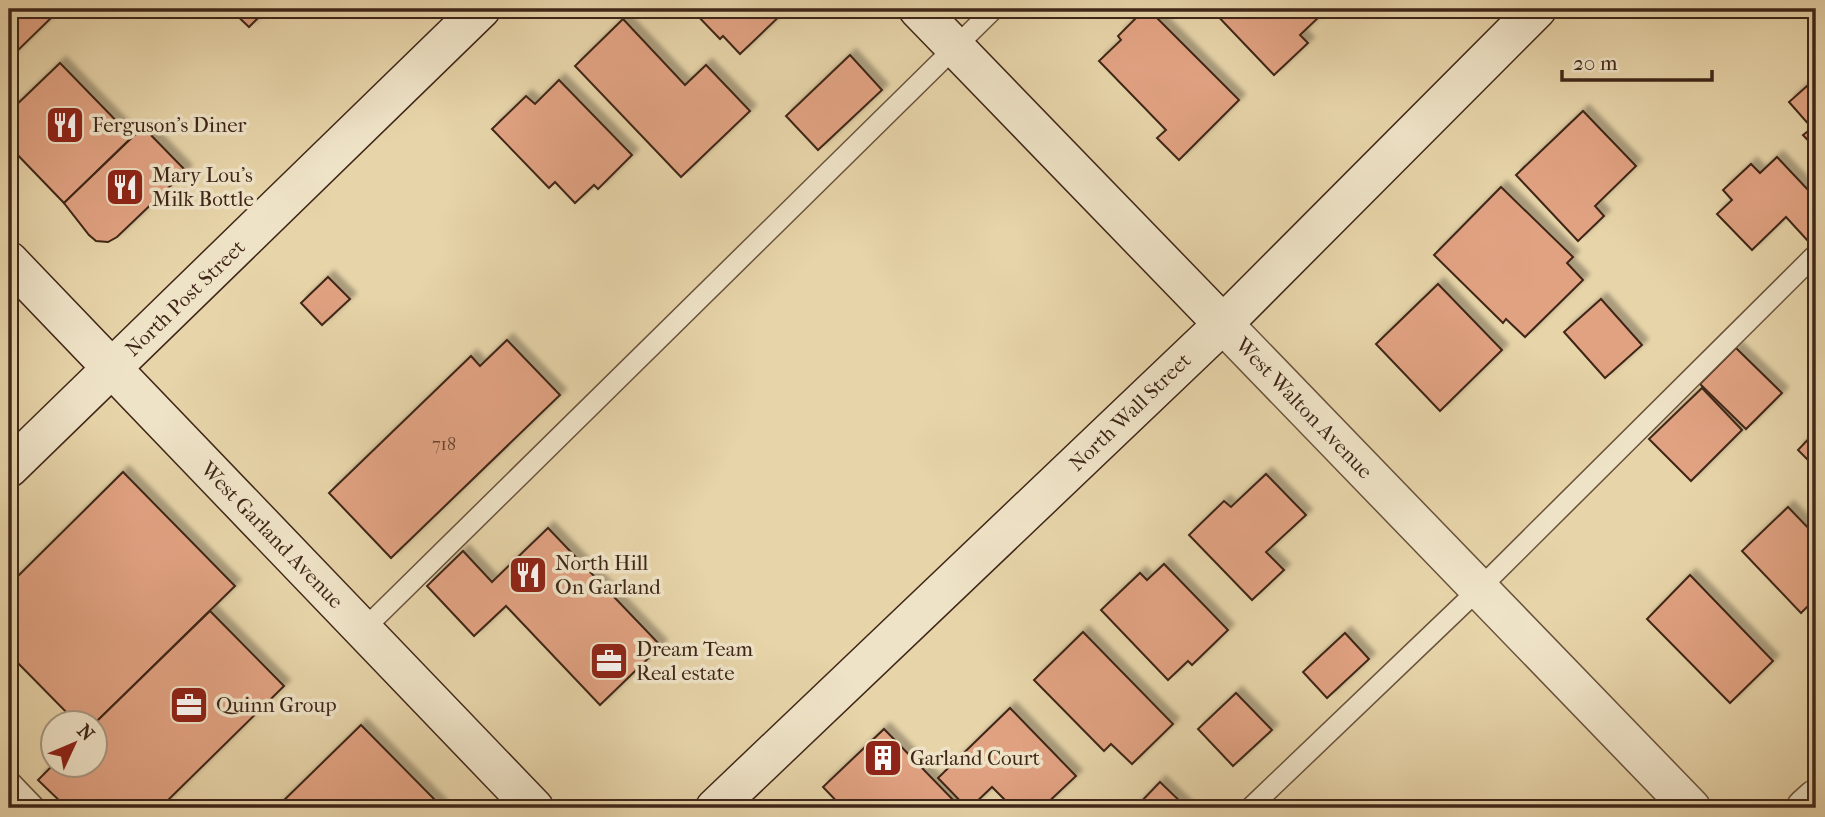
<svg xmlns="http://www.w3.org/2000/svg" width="1825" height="817" font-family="'IM FELL French Canon',serif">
  <defs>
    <filter id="shadow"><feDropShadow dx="6" dy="-6" stdDeviation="2" flood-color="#0004"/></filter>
  </defs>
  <rect width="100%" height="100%" fill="#e7d4a9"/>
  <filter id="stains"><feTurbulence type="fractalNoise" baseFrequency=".00286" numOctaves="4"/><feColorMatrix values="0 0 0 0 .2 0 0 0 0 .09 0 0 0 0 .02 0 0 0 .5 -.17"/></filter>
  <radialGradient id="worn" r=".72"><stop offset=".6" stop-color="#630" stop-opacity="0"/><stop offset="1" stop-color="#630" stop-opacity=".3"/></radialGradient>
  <!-- building -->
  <g fill="#e1a282" stroke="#3f2618" stroke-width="2" filter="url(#shadow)">
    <polygon points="9,9 43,9 52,17 9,59"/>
    <polygon points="230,9 267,9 249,27"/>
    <polygon points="691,9 787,9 740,54 723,36 720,39"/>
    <polygon points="1145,9 1148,9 1239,100 1179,160 1157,138 1166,130 1099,61 1121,40 1118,36"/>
    <polygon points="1211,9 1315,9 1321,15 1300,35 1308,43 1274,75"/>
    <polygon points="623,19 685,85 706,65 750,111 681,177 575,66"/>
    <polygon points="850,55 882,90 818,150 786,116"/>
    <polygon points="60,63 132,137 64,203 9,146 9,112"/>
    <polygon points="1816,78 1816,149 1803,135 1812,128 1789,102"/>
    <polygon points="559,80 632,155 598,189 594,185 575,203 555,182 549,188 492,129 526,96 535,104"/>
    <polygon points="1583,111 1636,166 1595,206 1604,216 1578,241 1516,175"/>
    <polygon points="143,127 186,171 117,237 108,242 96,241 89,235 64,203"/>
    <polygon points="1777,157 1810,192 1816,186 1816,233 1808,241 1786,217 1752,250 1717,214 1732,200 1723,190 1751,164 1760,173"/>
    <polygon points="1501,187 1573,257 1567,263 1583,280 1525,337 1506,319 1503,323 1434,255"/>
    <polygon points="328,277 350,299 322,325 301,303"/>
    <polygon points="1438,284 1502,350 1440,411 1376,344"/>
    <polygon points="1601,299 1642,345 1605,378 1564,332"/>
    <polygon points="507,340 560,395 391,558 329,493 471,356 480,366"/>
    <polygon points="1736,348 1782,393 1746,429 1700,384"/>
    <polygon points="1702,388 1742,430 1691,481 1649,439"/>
    <polygon points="1816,431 1816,468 1798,450"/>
    <polygon points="123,472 235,586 94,724 94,722 76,722 9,654 9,585"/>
    <polygon points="1266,474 1306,515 1266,552 1284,570 1252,600 1189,535 1224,501 1231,507"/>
    <polygon points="1788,507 1816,536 1816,598 1801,613 1742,551"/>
    <polygon points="548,528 661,646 600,705 506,606 474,636 427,586 463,551 492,582"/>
    <polygon points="1164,564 1228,630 1192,665 1188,661 1168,680 1101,610 1140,573 1147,580"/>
    <polygon points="1690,575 1773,661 1730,703 1647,619"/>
    <polygon points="210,611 284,686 160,808 67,808 38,780 54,764 94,764 94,724"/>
    <polygon points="1083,632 1173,724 1132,764 1111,744 1104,751 1034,680"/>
    <polygon points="1345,633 1369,659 1327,698 1303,672"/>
    <polygon points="1236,693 1272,730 1233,766 1198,729"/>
    <polygon points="1010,708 1076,776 1042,808 1013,808 992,787 970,808 967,808 938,778"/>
    <polygon points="361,725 441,806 439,808 276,808"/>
    <polygon points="884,729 961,808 843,808 823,787"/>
    <polygon points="1160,782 1187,808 1135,808"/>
  </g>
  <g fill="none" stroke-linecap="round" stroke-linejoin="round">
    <!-- lane casing -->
    <g stroke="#69523c" stroke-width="22">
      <g id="lane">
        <polyline points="363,630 994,9"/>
        <polyline points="9,780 36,808"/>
        <polyline points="1250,808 1479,589 1816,254"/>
      </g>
    </g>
    <!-- street casing -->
    <g stroke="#69523c" stroke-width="41">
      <g id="street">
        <polyline points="1223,324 1691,808"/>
        <polyline points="1806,808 1816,799"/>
      </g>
    </g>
    <!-- secondary casing -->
    <g stroke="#3f2618" stroke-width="41">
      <g id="secondary">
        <polyline points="918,9 1223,324"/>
        <polyline points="9,261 534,808"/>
        <polyline points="9,468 481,9"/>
        <polyline points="715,808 1223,324 1537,9"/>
      </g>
    </g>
    <!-- lane -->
    <use href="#lane" stroke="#efe3c7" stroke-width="19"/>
    <!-- street -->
    <use href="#street" stroke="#efe3c7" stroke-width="38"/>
    <!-- secondary -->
    <use href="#secondary" stroke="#efe3c7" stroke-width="38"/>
  </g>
  <!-- icons -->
  <defs>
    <g id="restaurant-square" transform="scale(2.0125)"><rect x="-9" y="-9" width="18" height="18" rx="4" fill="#8f2418" stroke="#efe3c7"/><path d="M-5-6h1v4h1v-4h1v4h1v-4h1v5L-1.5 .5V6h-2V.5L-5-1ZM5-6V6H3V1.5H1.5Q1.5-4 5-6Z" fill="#fff"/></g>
    <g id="office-square" transform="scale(2.0125)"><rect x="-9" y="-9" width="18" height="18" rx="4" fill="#8f2418" stroke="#efe3c7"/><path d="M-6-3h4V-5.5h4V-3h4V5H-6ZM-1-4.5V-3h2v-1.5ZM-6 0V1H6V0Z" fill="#fff"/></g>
    <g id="building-square" transform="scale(2.0125)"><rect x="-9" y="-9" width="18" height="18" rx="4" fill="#8f2418" stroke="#efe3c7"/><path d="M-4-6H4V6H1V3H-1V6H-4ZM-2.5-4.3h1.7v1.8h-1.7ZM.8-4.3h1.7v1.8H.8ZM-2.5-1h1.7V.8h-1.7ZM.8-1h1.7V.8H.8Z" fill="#fff"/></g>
  </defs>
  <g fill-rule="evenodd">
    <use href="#restaurant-square" x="65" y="125"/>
    <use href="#restaurant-square" x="125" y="187"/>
    <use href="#restaurant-square" x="528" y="575"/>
    <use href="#office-square" x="609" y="661"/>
    <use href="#office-square" x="189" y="705"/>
    <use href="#building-square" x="883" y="758"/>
  </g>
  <g text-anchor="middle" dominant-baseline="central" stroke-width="7" stroke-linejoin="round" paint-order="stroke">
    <!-- number labels -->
    <g font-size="18" fill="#684532">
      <text x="444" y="444">718</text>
    </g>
    <!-- poi labels -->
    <g font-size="21" fill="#3f2618" stroke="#efe3c7" text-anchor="start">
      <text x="92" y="125">Ferguson's Diner</text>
      <text x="152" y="175">Mary Lou's<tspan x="152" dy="24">Milk Bottle</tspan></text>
      <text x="555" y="563">North Hill<tspan x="555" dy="24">On Garland</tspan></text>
      <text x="636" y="649">Dream Team<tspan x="636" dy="24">Real estate</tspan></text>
      <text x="216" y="705">Quinn Group</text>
      <text x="910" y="758">Garland Court</text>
    </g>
    <!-- street labels -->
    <g font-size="21" fill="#3f2618" stroke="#efe3c7">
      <text transform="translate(185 298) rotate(-44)">North Post Street</text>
      <text transform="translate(1304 408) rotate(46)">West Walton Avenue</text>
      <text transform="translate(1130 412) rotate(-44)">North Wall Street</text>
      <text transform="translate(272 535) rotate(46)">West Garland Avenue</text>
    </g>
  </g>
  <!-- margin -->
  <rect width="1825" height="817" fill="none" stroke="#e7d4a9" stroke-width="35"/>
  <rect x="10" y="10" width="1804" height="796" fill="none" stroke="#3f2618" stroke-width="3.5"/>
  <rect x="18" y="18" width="1790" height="782" fill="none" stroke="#3f2618" stroke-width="2"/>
  <!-- north arrow -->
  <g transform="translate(74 744) rotate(46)"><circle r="33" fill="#efe3c7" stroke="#a99781" stroke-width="2"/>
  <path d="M0-5L12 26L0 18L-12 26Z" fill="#8f2418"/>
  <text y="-10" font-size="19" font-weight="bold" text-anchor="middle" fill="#3f2618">N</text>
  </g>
  <!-- scale -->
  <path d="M1562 70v10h150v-10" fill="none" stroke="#3f2618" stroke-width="3.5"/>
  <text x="1573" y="70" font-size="21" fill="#3f2618" stroke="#efe3c7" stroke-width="5" paint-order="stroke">20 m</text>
  <rect width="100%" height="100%" filter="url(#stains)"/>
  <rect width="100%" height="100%" fill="url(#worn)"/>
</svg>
